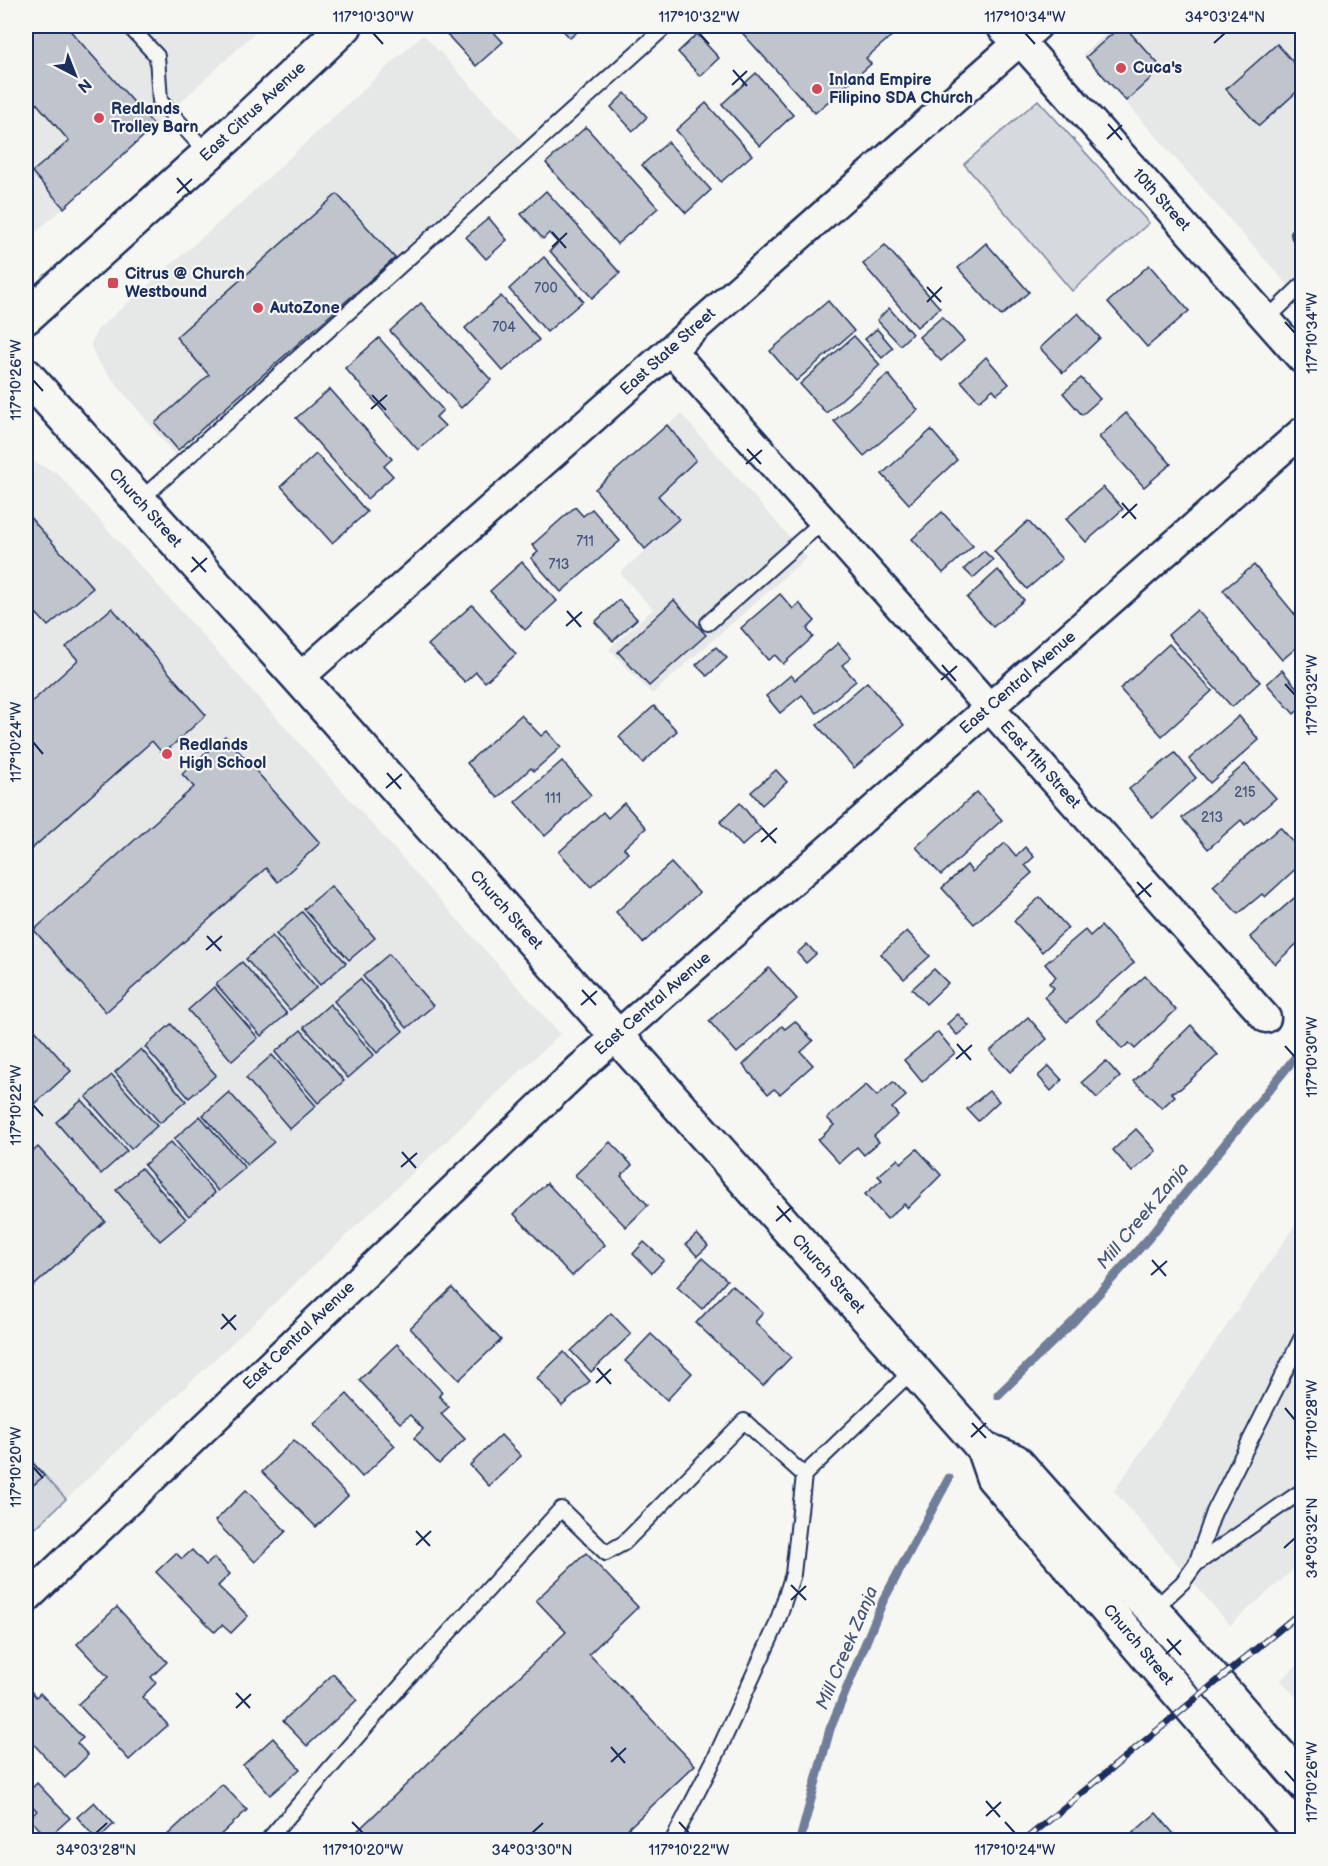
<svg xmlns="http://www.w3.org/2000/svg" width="1328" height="1866" font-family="'Balsamiq Sans',sans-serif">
  <rect width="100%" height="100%" fill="#f6f6f2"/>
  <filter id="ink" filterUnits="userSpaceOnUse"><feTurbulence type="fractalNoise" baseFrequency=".0167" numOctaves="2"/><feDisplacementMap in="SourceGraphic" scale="12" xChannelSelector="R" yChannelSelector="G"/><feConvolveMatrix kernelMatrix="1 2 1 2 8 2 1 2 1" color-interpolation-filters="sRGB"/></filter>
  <g filter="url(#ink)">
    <!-- built -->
    <g fill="#e6e7e7">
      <polygon points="26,26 262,26 155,126 26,241"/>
      <polygon points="1115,26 1302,26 1302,301 1083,54"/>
      <polygon points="423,34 523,142 175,455 96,359 91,345 97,330 241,203"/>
      <polygon points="681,414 807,557 652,694 609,649 653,609 620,573 649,547 596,487"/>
      <polygon points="26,458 57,473 560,1034 26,1537"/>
      <polygon points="1302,1215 1302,1562 1230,1625 1114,1491"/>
      <polygon points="1302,1661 1302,1704 1281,1680"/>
    </g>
    <!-- green -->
    <g fill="#d6d9dd" stroke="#78849e" stroke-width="1.5">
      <polygon points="1038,100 1149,223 1072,291 964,164"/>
      <polygon points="26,1455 66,1499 26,1537"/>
    </g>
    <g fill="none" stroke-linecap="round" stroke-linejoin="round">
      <!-- stream -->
      <g stroke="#717e99" stroke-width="9">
        <polyline points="998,1395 1073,1322 1148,1239 1302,1049"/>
        <polyline points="800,1840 830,1729 883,1601 949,1478"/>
      </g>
    </g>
    <!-- building -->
    <g fill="#c0c4cd" stroke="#1b2f5e" stroke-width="1.5">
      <polygon points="26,26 66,26 155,126 64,208 32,172 69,141 26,91"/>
      <polygon points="446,26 488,26 503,42 476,66 442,29"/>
      <polygon points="559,26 584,26 570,38"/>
      <polygon points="736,26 796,26 798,28 801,26 903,26 866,58 871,64 815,113"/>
      <polygon points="1121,26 1124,26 1162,68 1126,101 1086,57"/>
      <polygon points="1232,26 1281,26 1280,30 1231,30"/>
      <polygon points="697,34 719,58 700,76 678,52"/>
      <polygon points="1277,44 1302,72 1302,87 1259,126 1226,89"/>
      <polygon points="756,73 793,115 760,146 722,104"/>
      <polygon points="625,93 647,117 633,131 611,107"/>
      <polygon points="706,103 752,155 721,182 676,130"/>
      <polygon points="586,127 658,208 617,244 546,163"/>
      <polygon points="668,142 711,190 686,213 642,165"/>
      <polygon points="546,191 620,273 592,298 550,251 558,243 549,233 543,239 521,214"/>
      <polygon points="337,194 395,258 178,450 155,423 209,375 176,337"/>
      <polygon points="489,218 507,240 486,259 466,237"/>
      <polygon points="986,243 1029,292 1001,316 958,268"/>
      <polygon points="885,245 940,308 917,327 863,264"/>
      <polygon points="544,257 583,301 547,332 509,289"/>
      <polygon points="1149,265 1189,311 1147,347 1108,302"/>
      <polygon points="501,296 539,340 503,371 465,328"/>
      <polygon points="828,301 854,331 796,381 770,351"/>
      <polygon points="421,303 491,380 461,408 390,331"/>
      <polygon points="889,308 912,334 900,345 877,320"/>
      <polygon points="1078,313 1100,338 1063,373 1040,348"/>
      <polygon points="942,317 964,341 941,361 919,337"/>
      <polygon points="877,329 893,348 882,358 865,339"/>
      <polygon points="854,336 880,365 826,413 800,384"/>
      <polygon points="379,338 443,410 436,417 445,426 418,450 345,368"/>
      <polygon points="986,357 1009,384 997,394 993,389 979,401 961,381"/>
      <polygon points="888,374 918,410 864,456 834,421"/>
      <polygon points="1081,378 1100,399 1082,415 1063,393"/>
      <polygon points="330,389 392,459 384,466 393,476 367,499 296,418"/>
      <polygon points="1126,413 1171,464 1144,487 1099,437"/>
      <polygon points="667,425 696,460 658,496 679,519 645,549 595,489"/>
      <polygon points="931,430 957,460 909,504 882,474"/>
      <polygon points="316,454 367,512 332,543 281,486"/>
      <polygon points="1103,487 1123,509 1086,542 1066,519"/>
      <polygon points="575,507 583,516 592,509 620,541 561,592 531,558 538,552 532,545"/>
      <polygon points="942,512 973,546 943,573 912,539"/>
      <polygon points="26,513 93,588 48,626 37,614 26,624"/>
      <polygon points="1028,521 1062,559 1027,589 994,551"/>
      <polygon points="984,551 993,560 973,578 964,569"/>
      <polygon points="522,562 557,601 525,630 490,591"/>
      <polygon points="1254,565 1302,623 1302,643 1282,660 1223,590"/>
      <polygon points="998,570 1024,600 993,627 967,598"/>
      <polygon points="780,594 793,609 799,603 815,621 807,629 813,637 783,664 775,655 768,660 741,628"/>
      <polygon points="619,600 637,619 613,641 595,622"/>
      <polygon points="674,600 706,635 649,686 618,652"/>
      <polygon points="472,605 516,654 485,682 476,672 465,682 428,645"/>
      <polygon points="112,608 206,715 163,754 152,741 26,854 26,707 78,660 66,647"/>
      <polygon points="1197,610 1260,682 1232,707 1168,635"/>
      <polygon points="838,643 851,658 842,665 856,681 817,713 802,695 780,713 766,696 791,675 795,680"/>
      <polygon points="1169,644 1212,691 1162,736 1120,689"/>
      <polygon points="716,647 727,658 707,676 696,665"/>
      <polygon points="1282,670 1302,694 1302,707 1294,714 1267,684"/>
      <polygon points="867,682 904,725 854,768 817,725"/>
      <polygon points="654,706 677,731 643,763 619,737"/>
      <polygon points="521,715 541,736 547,731 561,747 534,771 531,768 498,798 467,763"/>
      <polygon points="1239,716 1259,740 1210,783 1189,759"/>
      <polygon points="225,736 320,843 278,882 266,868 106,1012 34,930 194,787 182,774"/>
      <polygon points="1175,753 1196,778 1153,818 1129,789"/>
      <polygon points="562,761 591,795 545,836 515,802"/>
      <polygon points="1245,764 1276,798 1245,825 1241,820 1208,849 1182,818"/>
      <polygon points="776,770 787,782 762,805 751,792"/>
      <polygon points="977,792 1002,820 941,875 916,847"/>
      <polygon points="624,803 646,828 624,848 628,853 591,887 559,852 603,812 608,818"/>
      <polygon points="740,803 761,829 742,846 720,822"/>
      <polygon points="1280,827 1302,852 1302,863 1265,897 1262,894 1238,914 1213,886"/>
      <polygon points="1005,843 1016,856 1025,847 1034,857 1025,865 1032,873 974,924 942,888 967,865 972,872"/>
      <polygon points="671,863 699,893 643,943 616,912"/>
      <polygon points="331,886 375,938 349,960 304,909"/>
      <polygon points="1300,893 1302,896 1302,939 1275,964 1250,937"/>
      <polygon points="1040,897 1068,928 1042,952 1014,921"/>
      <polygon points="302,912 346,963 320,985 276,934"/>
      <polygon points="1101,926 1134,963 1067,1022 1044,997 1054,988 1049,983 1056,977 1045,964 1085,930 1090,936"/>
      <polygon points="907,931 930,956 904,979 881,954"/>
      <polygon points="272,936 316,988 290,1010 246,959"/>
      <polygon points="807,944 816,954 806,963 797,953"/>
      <polygon points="389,954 433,1006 407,1028 363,976"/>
      <polygon points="242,962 287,1014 261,1036 216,984"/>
      <polygon points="769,968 797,999 737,1053 709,1021"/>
      <polygon points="934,969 948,983 926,1004 912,989"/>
      <polygon points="1145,976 1176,1010 1135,1049 1129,1043 1122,1049 1097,1020"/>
      <polygon points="360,979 403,1031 377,1053 334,1001"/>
      <polygon points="214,987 258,1038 232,1061 188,1010"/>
      <polygon points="330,1004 374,1055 348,1078 304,1027"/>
      <polygon points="958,1014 969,1026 957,1035 947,1024"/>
      <polygon points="1028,1017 1047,1039 1010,1072 990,1051"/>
      <polygon points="26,1020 71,1071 26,1112"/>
      <polygon points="795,1021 813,1041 801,1052 813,1065 780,1094 774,1089 768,1094 743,1065 782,1026 785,1029"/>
      <polygon points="171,1024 216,1075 189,1098 145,1047"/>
      <polygon points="1191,1025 1218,1055 1180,1089 1171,1092 1175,1096 1162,1108 1134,1081"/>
      <polygon points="301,1030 344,1081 318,1103 275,1052"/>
      <polygon points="938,1032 955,1053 922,1082 904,1060"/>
      <polygon points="141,1049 186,1101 160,1123 115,1072"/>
      <polygon points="272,1055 316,1106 290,1129 246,1078"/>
      <polygon points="1106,1061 1120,1077 1097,1098 1082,1082"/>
      <polygon points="1049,1066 1062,1080 1051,1091 1038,1076"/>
      <polygon points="112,1075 157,1126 131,1149 86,1097"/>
      <polygon points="893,1082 906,1096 892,1108 898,1115 874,1136 879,1142 864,1155 857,1147 839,1163 818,1140 834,1125 827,1118 866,1085 877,1096"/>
      <polygon points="989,1091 999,1101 978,1121 967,1109"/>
      <polygon points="229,1092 274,1142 247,1165 203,1115"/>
      <polygon points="82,1100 127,1151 101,1174 56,1122"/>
      <polygon points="200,1116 245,1168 218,1191 174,1139"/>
      <polygon points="1136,1129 1156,1151 1132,1172 1113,1150"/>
      <polygon points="171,1142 215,1193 189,1216 144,1165"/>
      <polygon points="610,1142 632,1165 621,1176 648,1205 626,1227 575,1175"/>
      <polygon points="38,1147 105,1221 26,1293 26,1158"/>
      <polygon points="917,1149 941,1175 908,1208 904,1204 887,1219 865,1194 882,1180 878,1176 898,1159 901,1163"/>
      <polygon points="141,1168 186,1219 160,1241 116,1190"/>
      <polygon points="547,1183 605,1245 572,1276 514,1214"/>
      <polygon points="697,1234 708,1246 697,1256 686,1244"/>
      <polygon points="644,1242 664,1260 652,1273 633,1254"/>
      <polygon points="702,1258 727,1280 702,1309 677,1287"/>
      <polygon points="732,1285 763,1313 755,1322 791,1357 763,1386 696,1323"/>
      <polygon points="452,1288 501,1340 459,1380 410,1328"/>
      <polygon points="611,1313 631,1334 591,1372 571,1351"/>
      <polygon points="651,1334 692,1373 667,1400 625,1361"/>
      <polygon points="397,1344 442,1392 439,1396 449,1407 441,1414 465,1439 439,1464 414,1438 423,1429 410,1415 400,1423 359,1380"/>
      <polygon points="564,1352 590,1381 562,1406 537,1378"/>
      <polygon points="347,1394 395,1446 362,1477 314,1424"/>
      <polygon points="501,1435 521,1456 489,1486 470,1465"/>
      <polygon points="294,1440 348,1496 316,1527 262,1472"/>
      <polygon points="26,1455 44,1476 31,1487 26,1482"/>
      <polygon points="246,1490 286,1531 255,1562 215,1521"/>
      <polygon points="192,1550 206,1565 214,1558 230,1574 218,1586 248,1616 231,1633 222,1625 215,1632 156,1572 176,1553 182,1559"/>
      <polygon points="586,1553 638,1607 589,1654 695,1765 616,1840 348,1840 566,1632 536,1600"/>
      <polygon points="117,1607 167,1662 151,1677 156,1683 142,1697 168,1725 129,1760 78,1704 108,1677 77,1644"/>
      <polygon points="333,1674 357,1700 307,1746 283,1721"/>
      <polygon points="29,1689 36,1697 40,1693 83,1738 77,1743 88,1755 65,1778 26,1736 26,1693"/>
      <polygon points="273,1738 300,1769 270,1795 243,1765"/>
      <polygon points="37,1783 70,1818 48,1838 29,1818 37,1811 26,1799 26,1794"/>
      <polygon points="222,1784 247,1810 215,1840 162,1840"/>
      <polygon points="94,1802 114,1824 97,1840 77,1817"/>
      <polygon points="1156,1813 1179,1840 1125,1840"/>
    </g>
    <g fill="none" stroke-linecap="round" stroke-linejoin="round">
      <!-- lane casing -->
      <g stroke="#1b2f5e" stroke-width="18">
        <g id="lane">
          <polyline points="129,26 157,56 160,101 208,154"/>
          <polyline points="1299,234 1302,241"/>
          <polyline points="1267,319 1302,285"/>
          <polyline points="139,501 666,26"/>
          <polyline points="708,623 822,522"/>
          <polyline points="1196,1564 1302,1491"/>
          <polyline points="1153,1610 1183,1582 1196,1564 1214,1512 1302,1337"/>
          <polyline points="268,1840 407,1679 561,1509 606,1553 624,1543 744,1421 804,1475"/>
          <polyline points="673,1840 716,1756 776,1626 793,1574 804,1475 913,1370"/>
        </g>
      </g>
      <!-- street casing -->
      <g stroke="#1b2f5e" stroke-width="33">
        <g id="street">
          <polyline points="1020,41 1302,359"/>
          <polyline points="671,350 1266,1018"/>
          <polyline points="299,678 1037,26"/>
          <polyline points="26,1599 579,1069 1302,432"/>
        </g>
      </g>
      <!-- secondary casing -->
      <g stroke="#1b2f5e" stroke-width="38">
        <g id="secondary">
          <polyline points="26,317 235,130 345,26"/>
          <polyline points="26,375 299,678 983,1448 993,1477 1302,1836"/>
          <polyline points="983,1448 1015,1461 1097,1553 1153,1610 1302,1781"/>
        </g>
      </g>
      <!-- primary casing -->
      <g stroke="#1b2f5e" stroke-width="38">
        <polyline id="primary" points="1004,26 1020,41"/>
      </g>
      <!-- lane -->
      <use href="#lane" stroke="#f6f6f2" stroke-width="14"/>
      <!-- street -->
      <use href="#street" stroke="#f6f6f2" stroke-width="28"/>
      <!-- secondary -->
      <use href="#secondary" stroke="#f6f6f2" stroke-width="33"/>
      <!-- primary -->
      <use href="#primary" stroke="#f6f6f2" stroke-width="33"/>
      <!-- rail casing -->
      <g stroke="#1b2f5e" stroke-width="7">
        <polyline id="rail" points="1025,1840 1302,1611"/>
      </g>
      <!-- rail -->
      <use href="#rail" stroke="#f6f6f2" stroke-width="4.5" stroke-dasharray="14" stroke-linecap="butt"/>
    </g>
  </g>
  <!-- ticks -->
  <path fill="none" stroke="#1b2f5e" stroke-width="2" d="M373 33 383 44M699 33 709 44M1025 33 1035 44M1214 43 1225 33M733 70 747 86M732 85 747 71M1108 124 1122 140M1107 139 1122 125M177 178 191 194M177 193 192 179M552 232 566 248M552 247 567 233M927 287 941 302M927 302 942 287M1285 322 1295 333M33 380 43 391M372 395 386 410M371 409 387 395M747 449 761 464M746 464 762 450M1122 503 1136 519M1122 518 1137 504M192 557 206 572M191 572 207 558M567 611 581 627M566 626 582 612M942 665 956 681M941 680 957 666M1285 684 1295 695M33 742 43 754M387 773 401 789M386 788 402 774M762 828 776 843M761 842 777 828M1137 882 1151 897M1136 897 1152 883M207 936 221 951M206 950 222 936M582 990 596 1005M581 1005 597 991M957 1044 971 1060M1285 1046 1295 1057M956 1059 972 1045M33 1105 43 1116M402 1152 416 1168M401 1167 417 1153M777 1206 791 1222M776 1221 792 1207M1152 1260 1166 1276M1151 1275 1167 1261M222 1314 236 1330M221 1329 236 1315M597 1368 611 1384M596 1383 611 1369M1285 1408 1295 1420M972 1423 986 1438M971 1437 986 1423M33 1467 43 1478M416 1531 430 1546M416 1545 431 1531M1284 1548 1295 1538M791 1585 806 1600M791 1600 806 1586M1167 1639 1181 1655M1166 1654 1181 1640M236 1693 250 1708M236 1708 251 1694M611 1747 625 1763M611 1762 626 1748M1285 1771 1295 1782M986 1801 1000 1817M986 1816 1001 1802M352 1822 363 1833M679 1822 689 1833M1005 1822 1015 1833M96 1833 107 1823M532 1833 543 1823"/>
  <!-- markers -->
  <g fill="#d1495b" stroke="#f6f6f2" stroke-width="2">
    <circle cx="1121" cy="68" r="6"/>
    <circle cx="817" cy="89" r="6"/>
    <circle cx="99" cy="118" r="6"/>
    <rect x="107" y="277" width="12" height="12" rx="3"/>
    <circle cx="258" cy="308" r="6"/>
    <circle cx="167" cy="754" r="6"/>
  </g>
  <g text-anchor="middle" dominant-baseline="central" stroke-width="4.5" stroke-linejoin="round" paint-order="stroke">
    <!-- number labels -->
    <g font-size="14" fill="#44547a">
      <text x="546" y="288">700</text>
      <text x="504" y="327">704</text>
      <text x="585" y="541">711</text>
      <text x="559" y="564">713</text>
      <text x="1245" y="792">215</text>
      <text x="553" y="798">111</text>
      <text x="1212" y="817">213</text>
    </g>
    <!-- poi labels -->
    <g font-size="16" font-weight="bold" fill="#1b2f5e" stroke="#f6f6f2" text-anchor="start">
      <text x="1133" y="68">Cuca's</text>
      <text x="829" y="80">Inland Empire<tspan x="829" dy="18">Filipino SDA Church</tspan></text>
      <text x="111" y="109">Redlands<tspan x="111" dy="18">Trolley Barn</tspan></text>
      <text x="125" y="274">Citrus @ Church<tspan x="125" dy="18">Westbound</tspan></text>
      <text x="270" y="308">AutoZone</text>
      <text x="179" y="745">Redlands<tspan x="179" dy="18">High School</tspan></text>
    </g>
    <!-- street labels -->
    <g font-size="16" fill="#1b2f5e" stroke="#f6f6f2">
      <text transform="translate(253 112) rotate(-43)">East Citrus Avenue</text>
      <text transform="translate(1161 200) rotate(48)">10th Street</text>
      <text transform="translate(668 352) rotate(-42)">East State Street</text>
      <text transform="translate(145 508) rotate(48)">Church Street</text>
      <text transform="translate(1018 683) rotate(-41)">East Central Avenue</text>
      <text transform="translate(1040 765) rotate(48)">East 11th Street</text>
      <text transform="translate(506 910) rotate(48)">Church Street</text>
      <text transform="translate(653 1004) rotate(-41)">East Central Avenue</text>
      <text transform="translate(828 1274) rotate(48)">Church Street</text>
      <text transform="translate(299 1336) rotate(-44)">East Central Avenue</text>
      <text transform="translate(1138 1645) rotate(50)">Church Street</text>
    </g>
    <!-- water labels -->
    <g font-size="18" font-style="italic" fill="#46567b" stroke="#f6f6f2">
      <text transform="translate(1143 1216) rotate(-50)">Mill Creek Zanja</text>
      <text transform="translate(847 1648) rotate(-67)">Mill Creek Zanja</text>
    </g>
  </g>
  <!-- margin -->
  <rect width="1328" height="1866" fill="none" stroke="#f6f6f2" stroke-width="66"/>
  <!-- north arrow -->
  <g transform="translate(75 75) rotate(138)" stroke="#f6f6f2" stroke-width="4.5" paint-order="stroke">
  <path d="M0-4.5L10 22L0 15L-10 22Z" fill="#1b2f5e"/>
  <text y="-9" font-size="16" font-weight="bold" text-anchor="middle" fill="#1b2f5e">N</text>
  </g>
  <rect x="33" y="33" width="1262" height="1800" fill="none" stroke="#1b2f5e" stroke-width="2"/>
  <g font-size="15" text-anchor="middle" fill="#1b2f5e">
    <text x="373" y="22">117°10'30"W</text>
    <text x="699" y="22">117°10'32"W</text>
    <text x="1025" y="22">117°10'34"W</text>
    <text x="1225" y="22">34°03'24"N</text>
    <text transform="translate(1312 333) rotate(-90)" y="5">117°10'34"W</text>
    <text transform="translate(16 380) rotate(-90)" y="5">117°10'26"W</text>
    <text transform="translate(1312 695) rotate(-90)" y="5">117°10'32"W</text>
    <text transform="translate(16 742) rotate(-90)" y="5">117°10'24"W</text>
    <text transform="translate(1312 1057) rotate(-90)" y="5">117°10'30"W</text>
    <text transform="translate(16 1105) rotate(-90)" y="5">117°10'22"W</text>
    <text transform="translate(1312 1420) rotate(-90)" y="5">117°10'28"W</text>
    <text transform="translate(16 1467) rotate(-90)" y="5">117°10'20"W</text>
    <text transform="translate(1312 1538) rotate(-90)" y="5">34°03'32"N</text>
    <text transform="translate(1312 1782) rotate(-90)" y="5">117°10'26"W</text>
    <text x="96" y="1855">34°03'28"N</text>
    <text x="363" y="1855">117°10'20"W</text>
    <text x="532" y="1855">34°03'30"N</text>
    <text x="689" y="1855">117°10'22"W</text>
    <text x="1015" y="1855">117°10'24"W</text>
  </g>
</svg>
